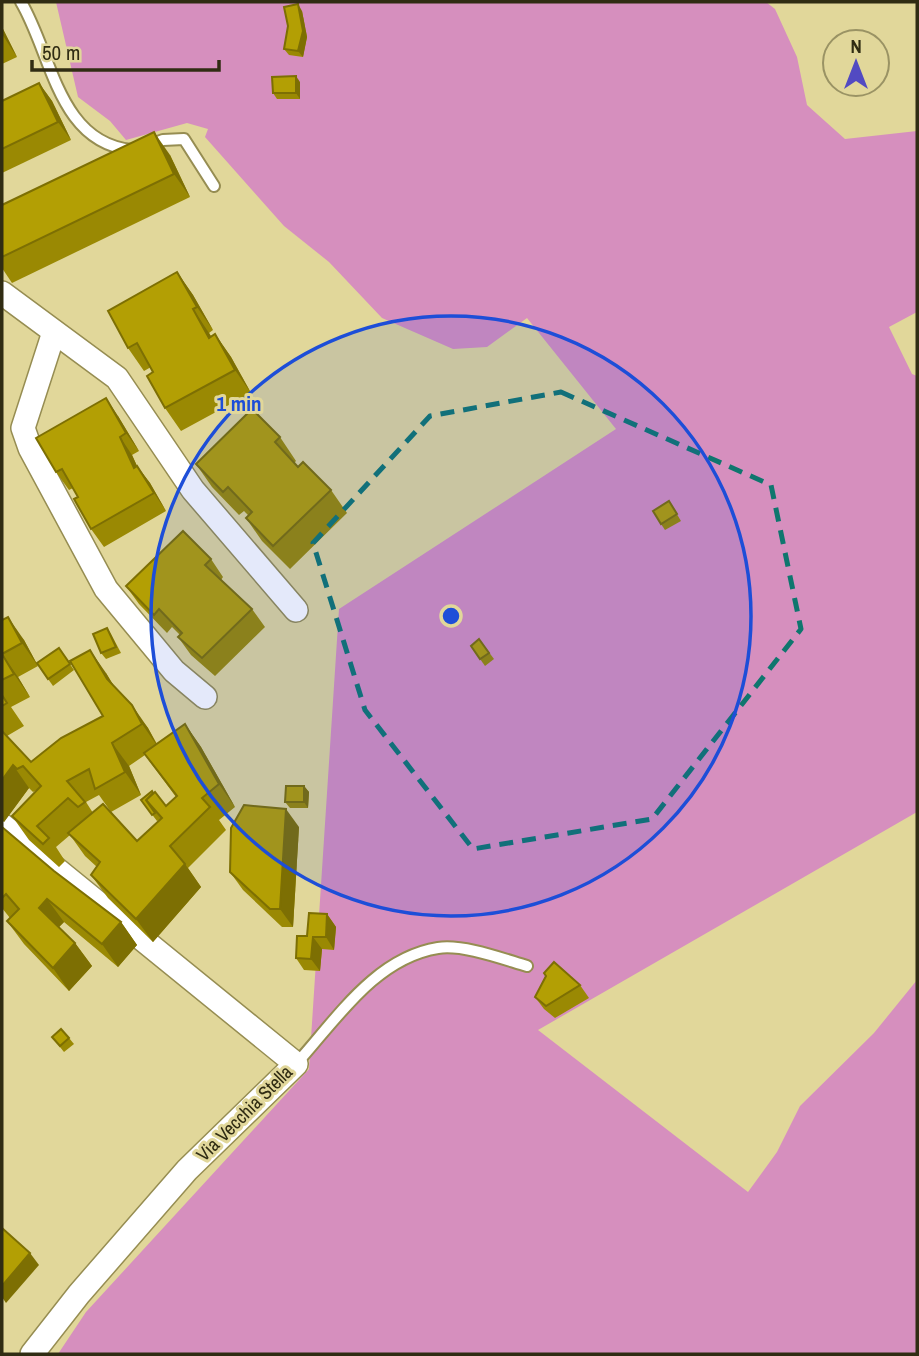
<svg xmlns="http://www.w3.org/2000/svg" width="919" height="1356" font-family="'Archivo Narrow',sans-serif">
  <rect width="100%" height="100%" fill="#e1d79a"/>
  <!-- green -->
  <polygon fill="#d68fbe" points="56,2 766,2 775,9 797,57 807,105 845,139 917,131 917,312 889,327 912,374 917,376 917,812 538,1030 748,1192 777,1152 800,1106 874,1033 917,980 917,1354 58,1354 86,1312 309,1069 339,609 616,429 527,318 487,347 453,349 382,318 329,262 284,226 205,137 208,129 187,123 126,140 110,121 78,97"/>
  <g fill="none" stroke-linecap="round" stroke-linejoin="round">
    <!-- lane casing -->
    <g stroke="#968d52" stroke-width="14">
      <g id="lane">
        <path d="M21 2C52 54 58 143 132 150"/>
        <polyline points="147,146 163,140 184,139 214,186"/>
        <path d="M296 1064C336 1020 375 958 438 948 463 944 503 959 527 966"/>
      </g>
    </g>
    <!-- street casing -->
    <g stroke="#968d52" stroke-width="26">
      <g id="street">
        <polyline points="2,293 117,378 193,490 296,610"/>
        <polyline points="54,332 23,428 30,448 106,589 174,671 205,697"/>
        <polyline points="2,825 296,1064 187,1170 79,1294 32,1354"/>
      </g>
    </g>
    <!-- lane -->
    <use href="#lane" stroke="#fff" stroke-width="10"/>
    <!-- street -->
    <use href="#street" stroke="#fff" stroke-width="23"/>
  </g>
  <!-- wall -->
  <g fill="#9a8903" fill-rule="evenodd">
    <polygon points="302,11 307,37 303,57 289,55 284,49"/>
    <polygon points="2,27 17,57 2,64"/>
    <polygon points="300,82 300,99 277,99 273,93"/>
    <polygon points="39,83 52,101 71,140 2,173 2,101"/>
    <polygon points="170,155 190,197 12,283 2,268 2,205"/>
    <polygon points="177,272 193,295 213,330 209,333 211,336 215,334 231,357 251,393 181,431 165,408 153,372 151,367 144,371 128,348"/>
    <polygon points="118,416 139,451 132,455 137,466 150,483 166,511 104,547 91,529 78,497 73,488 69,490 56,472"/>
    <polygon points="280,437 296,461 294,463 298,467 331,490 347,513 290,569 262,541 246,518 249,516 244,511 239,515 212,487 196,464"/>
    <polygon points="669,501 681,521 665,530 661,524"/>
    <polygon points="211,559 223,577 221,580 252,609 265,627 215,676 191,655 178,637 180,635 172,627 167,633 139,604 126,586"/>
    <path d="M2 620 24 640 38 666 18 677 30 697 11 707 24 726 7 736 31 762 103 716 106 673 114 686 148 728 157 744 185 724 201 747 235 807 219 820 226 830 188 868 201 887 153 942 108 898 91 875 97 867 85 856 70 835 56 847 65 861 59 867 29 840 12 816 37 790 33 792 29 788 4 822 2 820ZM145 755 176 797 166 806 141 800 157 821 160 820 137 841 93 813 86 802 99 795 111 812 141 795 129 766Z"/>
    <polygon points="107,628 111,634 121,653 106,659 101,653"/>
    <polygon points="479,639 494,659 485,666 471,646"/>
    <polygon points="59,648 74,670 53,686 37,663"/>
    <polygon points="304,786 309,792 308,808 290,808 285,802"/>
    <polygon points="2,827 54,871 121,922 137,945 118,967 64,922 59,927 75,943 92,966 69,991 24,944 7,921 10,918 2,908"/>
    <polygon points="299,827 293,927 282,927 243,890 230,872"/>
    <polygon points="327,914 336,927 334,950 322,949 320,971 304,970 296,958 307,936"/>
    <polygon points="580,985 589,998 555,1018 544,1009 535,997"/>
    <polygon points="52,1037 69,1038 74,1044 64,1052"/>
  </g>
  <!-- shaded-wall -->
  <g fill="#7d6f03">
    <polygon points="298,4 302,11 307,37 303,57 298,51"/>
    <polygon points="2,27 17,57 2,34"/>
    <polygon points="296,76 300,82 300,99 296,93"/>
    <polygon points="39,83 52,101 71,140 58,122"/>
    <polygon points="154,132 170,155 190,197 174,174"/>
    <polygon points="177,272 193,295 213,330 197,307"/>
    <polygon points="193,309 209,333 225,361 209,338"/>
    <polygon points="215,334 231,357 251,393 235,370"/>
    <polygon points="106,398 118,416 139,451 126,433"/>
    <polygon points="120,437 132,455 146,486 134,468"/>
    <polygon points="137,466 150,483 166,511 154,493"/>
    <polygon points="8,617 24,640 38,666 22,643"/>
    <polygon points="90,650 106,673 123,702 107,679"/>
    <polygon points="2,654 18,677 30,697 14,674"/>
    <polygon points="132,705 148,728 158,747 142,724"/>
    <polygon points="185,724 201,747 235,807 219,784"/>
    <polygon points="112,743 129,766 141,795 125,772"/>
    <polygon points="13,765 29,788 4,822 2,819 2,780"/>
    <polygon points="304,786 309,792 308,808 304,802"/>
    <polygon points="286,809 299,827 293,927 280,909"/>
    <polygon points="185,864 201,887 153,942 136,919"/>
    <polygon points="47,899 64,922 55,931 39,908"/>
    <polygon points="327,914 336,927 334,950 326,937"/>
    <polygon points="121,922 137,945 118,967 102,944"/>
    <polygon points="313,937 322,949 320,971 311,959"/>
    <polygon points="75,943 92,966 69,991 53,968"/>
    <polygon points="30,1253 39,1265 6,1303 2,1297 2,1286"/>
  </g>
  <!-- building -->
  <g fill="#b39f04" stroke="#7d6f03" stroke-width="2">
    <polygon points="298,4 303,31 298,51 284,49 288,26 284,7"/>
    <polygon points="296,76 296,93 273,93 272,77"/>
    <polygon points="39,83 58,122 2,149 2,101"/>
    <polygon points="154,132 174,174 2,257 2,205"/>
    <polygon points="177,272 197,307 193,309 209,338 215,334 235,370 165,408 147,376 153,372 137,343 128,348 108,311"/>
    <polygon points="106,398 126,433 120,437 134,468 137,466 154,493 91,529 74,499 78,497 62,469 56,472 36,438"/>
    <polygon points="252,409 280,437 275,442 298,467 303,462 331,490 273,546 246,518 252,512 228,487 223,492 196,464"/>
    <polygon points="669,501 677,514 661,524 653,511"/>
    <polygon points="183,531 211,559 205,565 252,609 202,658 178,637 182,633 159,609 154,615 126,586"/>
    <polygon points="8,617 22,643 2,654 14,674 2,680 2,620"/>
    <polygon points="107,628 116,647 101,653 93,634"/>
    <polygon points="479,639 489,653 480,659 471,646"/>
    <polygon points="59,648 70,664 48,679 37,663"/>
    <polygon points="90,650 107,679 132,705 142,724 112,743 125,772 95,789 89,769 67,781 85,802 78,807 68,798 37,826 49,838 43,844 12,816 41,786 23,766 17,769 13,765 2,780 2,731 31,762 61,738 103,716 70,661"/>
    <polygon points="2,695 7,703 2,706"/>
    <polygon points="185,724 219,784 202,798 210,807 170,846 185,864 136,919 91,875 100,862 68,833 103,804 137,841 162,818 146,800 155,792 166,806 177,796 144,753"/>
    <polygon points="286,786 304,786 304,802 285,802"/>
    <polygon points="152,791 153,793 146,800 155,813 152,815 141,800"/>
    <polygon points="244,805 286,809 280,909 270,909 230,872 231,828"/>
    <polygon points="2,827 54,871 121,922 102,944 47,899 39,908 75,943 53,968 7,921 19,909 6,894 2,898"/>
    <polygon points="309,913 327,914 326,937 313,937 311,959 296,958 297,936 307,936"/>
    <polygon points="554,962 580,985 546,1006 535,997 546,976 544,973"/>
    <polygon points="61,1029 69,1038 60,1046 52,1037"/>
    <polygon points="2,1228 30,1253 2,1286"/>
  </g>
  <!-- marked area -->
  <path fill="none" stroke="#0f766e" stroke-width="5" stroke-dasharray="14 9" stroke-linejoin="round" d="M561 392 771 485 801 629 652 819 473 849 365 710 313 543 430 416Z"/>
  <!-- distance rings -->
  <circle cx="451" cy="616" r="300" fill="#1d4ed8" fill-opacity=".12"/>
  <circle fill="none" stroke="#1d4ed8" stroke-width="3.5" cx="451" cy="616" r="300"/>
  <g text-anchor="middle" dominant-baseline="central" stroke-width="6" stroke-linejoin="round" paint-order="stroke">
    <!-- street labels -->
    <g font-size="19" fill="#302c13" stroke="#e1d79a">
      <text transform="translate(244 1113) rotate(-45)">Via Vecchia Stella</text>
    </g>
  </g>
  <circle cx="451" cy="616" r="10" fill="#1d4ed8" stroke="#e1d79a" stroke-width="3.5"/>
  <g font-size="21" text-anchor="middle" font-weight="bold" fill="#1d4ed8" stroke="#e1d79a" stroke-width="6" stroke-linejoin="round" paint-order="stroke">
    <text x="239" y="411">1 min</text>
  </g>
  <!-- border -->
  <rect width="919" height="1356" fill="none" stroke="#302c13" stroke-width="7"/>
  <!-- north arrow -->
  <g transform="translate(856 63)"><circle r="33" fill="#e1d79a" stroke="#9a9364" stroke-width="2"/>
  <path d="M0-5L12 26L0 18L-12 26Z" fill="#524ac2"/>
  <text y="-10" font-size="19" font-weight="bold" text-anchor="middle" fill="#302c13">N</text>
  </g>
  <!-- scale -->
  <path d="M32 60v10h187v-10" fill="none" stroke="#302c13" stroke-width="3.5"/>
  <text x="42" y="60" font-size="21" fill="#302c13" stroke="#e1d79a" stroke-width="5" paint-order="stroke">50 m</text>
</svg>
